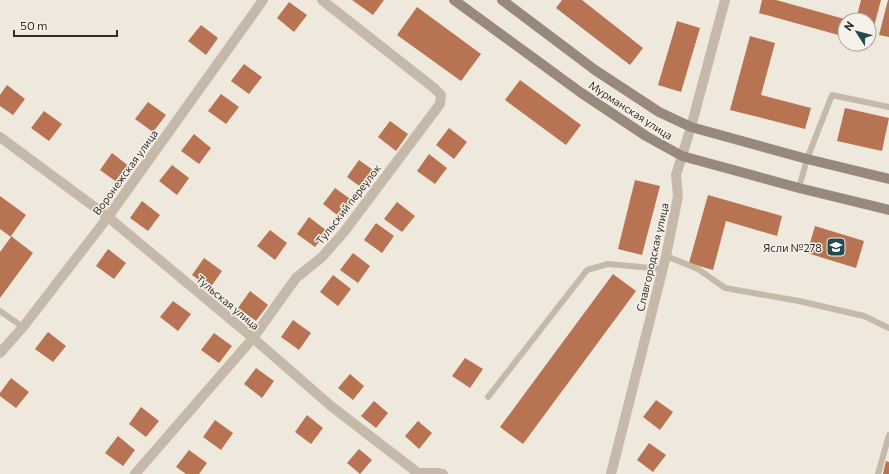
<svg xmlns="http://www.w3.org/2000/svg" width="889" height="474" font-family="Commissioner,sans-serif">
  <rect width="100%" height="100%" fill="#efe8dd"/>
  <!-- building -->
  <g fill="#b77352">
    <polygon points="352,0 384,0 373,15"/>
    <polygon points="562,0 582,0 643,48 630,65 556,8"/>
    <polygon points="762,0 776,0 848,20 845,20 845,26 842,36 759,13"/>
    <polygon points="861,0 881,0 872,34 869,33 869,20 856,20"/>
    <polygon points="888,0 889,0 889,37 879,35"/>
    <polygon points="289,2 307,15 294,32 277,18"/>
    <polygon points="417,7 481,54 461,81 397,35"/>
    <polygon points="677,21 700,28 681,92 658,85"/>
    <polygon points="201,25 218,38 206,55 188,41"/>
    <polygon points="750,36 775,43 761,95 811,108 805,129 730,110"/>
    <polygon points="244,64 262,77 249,94 231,81"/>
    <polygon points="520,80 581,125 566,145 505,100"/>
    <polygon points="7,85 25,99 13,115 0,106 0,95"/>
    <polygon points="221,94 239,107 226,124 208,111"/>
    <polygon points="148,102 166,115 153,132 135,119"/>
    <polygon points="845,108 889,118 882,151 837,141"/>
    <polygon points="44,111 62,124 49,141 31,128"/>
    <polygon points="390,121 408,134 396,151 378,137"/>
    <polygon points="449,128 467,142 454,159 436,145"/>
    <polygon points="194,134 211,148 199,164 181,151"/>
    <polygon points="112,153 130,167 118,183 100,170"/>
    <polygon points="429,154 447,168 435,184 417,171"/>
    <polygon points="359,160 377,173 365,190 347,177"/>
    <polygon points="172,165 189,178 177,195 159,181"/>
    <polygon points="635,180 660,186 642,255 618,249"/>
    <polygon points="335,188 353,201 341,218 323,204"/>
    <polygon points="708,195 782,216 777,236 726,221 713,270 689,263"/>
    <polygon points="0,196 26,215 11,236 33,253 0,298 0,252 11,237 0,229"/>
    <polygon points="142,201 160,215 148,231 130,218"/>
    <polygon points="397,202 415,216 402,232 384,219"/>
    <polygon points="309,217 327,231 315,247 297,234"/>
    <polygon points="376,223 394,236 382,253 364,240"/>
    <polygon points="815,226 864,241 856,268 807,253"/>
    <polygon points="270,230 287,243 275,260 257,246"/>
    <polygon points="108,249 126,263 114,279 96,266"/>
    <polygon points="353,253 370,266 358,283 340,270"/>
    <polygon points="204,258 222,271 210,288 192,275"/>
    <polygon points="613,274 636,291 523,444 500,427"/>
    <polygon points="333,275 351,289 338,306 320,292"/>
    <polygon points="250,291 268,305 256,321 238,308"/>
    <polygon points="173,301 191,314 178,331 160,317"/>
    <polygon points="293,320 311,333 299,350 281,337"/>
    <polygon points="48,332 66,346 53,362 35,349"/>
    <polygon points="214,333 232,346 219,363 201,350"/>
    <polygon points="465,358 483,369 470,388 452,376"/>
    <polygon points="256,368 274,381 262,398 244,384"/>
    <polygon points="350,374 364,386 353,400 338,388"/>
    <polygon points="11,378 29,392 16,408 0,396 0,393"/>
    <polygon points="656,400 673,412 660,430 643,417"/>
    <polygon points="374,401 388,413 376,428 361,416"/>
    <polygon points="141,407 159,421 146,437 129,424"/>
    <polygon points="307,415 323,428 311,444 295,432"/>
    <polygon points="215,420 233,433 221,450 203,437"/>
    <polygon points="418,421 432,433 419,449 405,436"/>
    <polygon points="118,436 135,450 123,466 105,453"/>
    <polygon points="649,443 666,455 653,472 637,460"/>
    <polygon points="359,449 372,460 360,474 347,463"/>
    <polygon points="189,450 207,463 199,474 186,474 176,467"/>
    <polygon points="886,461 889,462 889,474 883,474"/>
  </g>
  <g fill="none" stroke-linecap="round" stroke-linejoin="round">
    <!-- service -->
    <g stroke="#c6b9aa" stroke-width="6">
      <polyline points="799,188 807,159 832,95 889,107"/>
      <polyline points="666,256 698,269 725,288 799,301 864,316 889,328"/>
      <polyline points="0,311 23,327"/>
      <polyline points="488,397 587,270 608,264 662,269"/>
      <polyline points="878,474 889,435"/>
    </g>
    <!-- minor -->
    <g stroke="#c6b9aa" stroke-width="10">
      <polyline points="0,137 108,217 253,338 331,406 418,473 439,473 443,474"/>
      <polyline points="0,353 23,327 108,217 263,0"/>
      <polyline points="135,474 253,338 296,278 322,257 344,232 440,104 441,95 434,88 322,0"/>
      <polyline points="611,474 666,256 678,196 676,175 691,127 725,0"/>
    </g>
    <!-- secondary -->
    <g stroke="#99897c" stroke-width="10">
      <polyline points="454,0 580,92 646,136 682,156 799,188 889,210"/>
      <polyline points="502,0 595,70 659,112 691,127 807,159 889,179"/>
    </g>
  </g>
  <!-- icons -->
  <defs>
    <g id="school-square" transform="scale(1)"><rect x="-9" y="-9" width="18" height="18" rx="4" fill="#234a51" stroke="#f7f2e9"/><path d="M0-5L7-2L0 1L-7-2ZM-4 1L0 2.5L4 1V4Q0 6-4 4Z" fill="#fff"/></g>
  </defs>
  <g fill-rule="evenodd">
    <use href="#school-square" x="836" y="247"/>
  </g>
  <g text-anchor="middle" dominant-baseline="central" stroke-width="3" stroke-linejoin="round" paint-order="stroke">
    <!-- street labels -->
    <g font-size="11" fill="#342d29" stroke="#f7f2e9">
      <text transform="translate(631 110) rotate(33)">Мурманская улица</text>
      <text transform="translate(125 172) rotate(-54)">Воронежская улица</text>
      <text transform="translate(348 204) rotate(-52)">Тульский переулок</text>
      <text transform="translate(652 257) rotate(-77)">Славгородская улица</text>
      <text transform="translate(228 302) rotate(40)">Тульская улица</text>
    </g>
    <!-- poi labels -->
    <g font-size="11" fill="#342d29" stroke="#f7f2e9" text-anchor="end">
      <text x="822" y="247">Ясли №278</text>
    </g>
  </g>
  <!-- north arrow -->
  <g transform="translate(857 32) rotate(306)"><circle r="19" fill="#f7f2e9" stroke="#a9a39c"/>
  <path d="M0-3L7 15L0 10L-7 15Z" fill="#234a51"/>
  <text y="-6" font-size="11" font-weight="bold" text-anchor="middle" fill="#342d29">N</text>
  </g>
  <!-- scale -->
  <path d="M14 30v6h103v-6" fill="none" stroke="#342d29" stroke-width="2"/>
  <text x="20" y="30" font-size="12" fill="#342d29" stroke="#f7f2e9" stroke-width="3" paint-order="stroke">50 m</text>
</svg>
